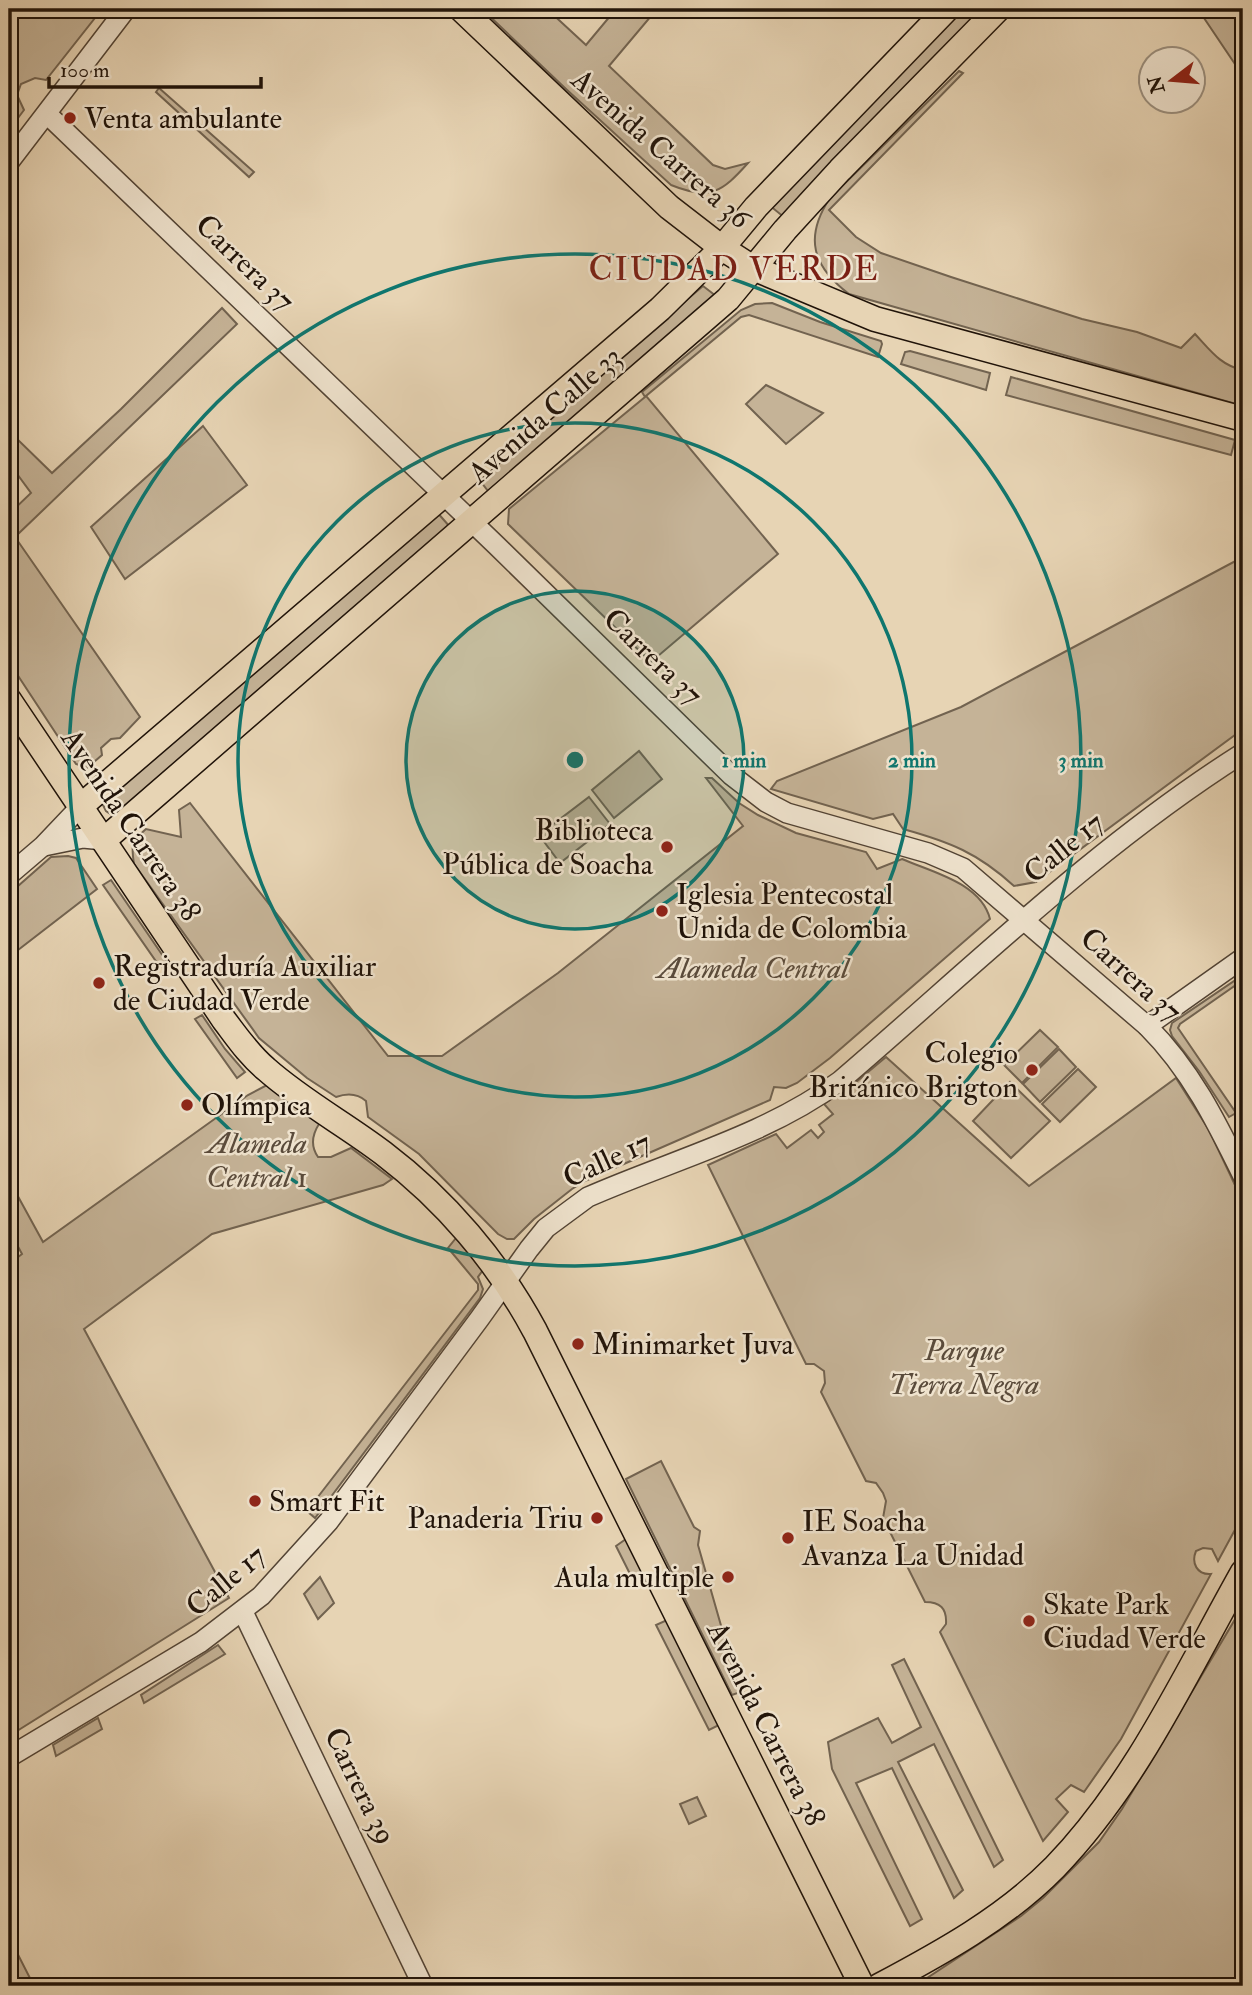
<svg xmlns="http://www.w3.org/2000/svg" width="1252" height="1995" font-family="'IM FELL Double Pica',serif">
  <rect width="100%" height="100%" fill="#e7d4b4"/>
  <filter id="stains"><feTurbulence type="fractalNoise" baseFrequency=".00286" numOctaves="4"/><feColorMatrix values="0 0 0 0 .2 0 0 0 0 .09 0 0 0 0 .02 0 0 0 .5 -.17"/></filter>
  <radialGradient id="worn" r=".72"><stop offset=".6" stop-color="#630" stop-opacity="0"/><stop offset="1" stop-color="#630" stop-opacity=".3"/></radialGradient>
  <!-- green -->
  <g fill="#c5b397" stroke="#726350" stroke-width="2">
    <polygon points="17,9 102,9 46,80 35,78 21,84 17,95 24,110 9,130 9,19"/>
    <path d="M482 9H547L586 45 616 9H657L609 66 713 165 725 169 748 163C722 192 710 201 671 185L566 89Z"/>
    <polygon points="960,9 985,9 785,218 769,205"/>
    <polygon points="1199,9 1243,9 1243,76 1204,18"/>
    <path d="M959 71 963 73 829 210 856 237 881 253 951 277 1082 319 1137 332 1181 348 1195 334C1210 350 1221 366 1243 370V406L849 294C812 266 804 237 830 198Z"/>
    <polygon points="159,88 254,172 249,177 156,92"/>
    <polygon points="703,286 716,296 488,491 478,478"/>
    <polygon points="772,303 820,322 881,341 882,344 878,357 749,315 741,317 646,396 778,554 651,662 508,524 509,509 645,397 642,392 741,310 755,304"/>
    <polygon points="222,308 237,324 15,537 140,717 120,738 111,739 101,748 102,755 87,768 76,764 9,662 9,514 31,493 9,463 9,431 52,473 121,409"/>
    <polygon points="910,351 990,373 986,390 901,364 905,352"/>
    <polygon points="1011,377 1235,440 1231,455 1006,395"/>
    <polygon points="766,385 823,413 786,444 746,404"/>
    <polygon points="203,426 247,485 125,579 91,527"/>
    <polygon points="436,511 450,527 115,817 106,811 101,801"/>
    <path d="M1243 557V729L1036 882 1014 886C978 853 950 842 903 829L893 814 873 819 771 789 777 781 961 707Z"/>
    <polygon points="639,751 662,779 614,818 592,790"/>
    <path d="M706 778H712L739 803 758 815 796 833 866 852 877 869 902 859C932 872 981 883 990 919L830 1058 797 1083 786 1088 774 1087 770 1100 585 1181 572 1189 534 1219 514 1239H507L498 1234 419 1154 368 1117 366 1101C357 1093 347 1093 336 1097L307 1078 259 1038 134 864C131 844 131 842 146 829L181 837 179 810 190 803 388 1056H442L558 973 743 826Z"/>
    <polygon points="589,797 610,824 560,863 539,835"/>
    <polygon points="68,856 76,858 97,889 9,957 9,894 51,857"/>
    <polygon points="111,880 167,962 160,967 103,885"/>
    <polygon points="1243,975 1243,980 1180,1024 1178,1028 1236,1113 1229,1117 1199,1071 1172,1036 1170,1030 1172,1023"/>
    <polygon points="202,1015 225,1049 245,1072 237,1078 195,1019"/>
    <polygon points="1040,1030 1058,1047 1022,1083 1004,1065"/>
    <polygon points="1059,1049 1076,1067 1040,1102 1023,1084"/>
    <path d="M886 1057 1029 1186 1176 1078 1209 1130 1243 1202V1515L1218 1561 1212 1549 1203 1548 1196 1551C1191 1563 1197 1575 1211 1574L1121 1739 1084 1792 1071 1785 1056 1799 1068 1812 1043 1841 940 1632 946 1624C947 1608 940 1602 925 1602L883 1518 886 1501 883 1493 876 1483 866 1481 821 1392 825 1383 824 1371 814 1364H806L708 1165 776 1134 787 1148 811 1130 818 1138 824 1132 819 1125 833 1114 824 1104 855 1083Z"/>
    <polygon points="1078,1069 1096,1087 1060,1122 1042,1104"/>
    <polygon points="1010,1082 1050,1121 1011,1158 973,1121"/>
    <path d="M267 1085 319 1124C312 1135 311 1147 318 1157H331L351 1148 392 1179 383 1185 212 1234 84 1329 229 1598 9 1736V1264L22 1254 9 1230V1180L43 1242 248 1095Z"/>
    <polygon points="456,1238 483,1270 478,1277 483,1289 480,1298 315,1518 307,1511 478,1290 478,1284 448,1248"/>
    <polygon points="661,1461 694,1527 700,1531 698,1545 736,1678 743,1691 732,1695 626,1479"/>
    <polygon points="626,1539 644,1575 633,1580 616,1546"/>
    <polygon points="320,1577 334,1603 318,1619 304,1594"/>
    <polygon points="1243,1606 1243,1986 915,1986 1021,1916 1043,1898 1099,1842 1122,1809"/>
    <polygon points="667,1620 719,1725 709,1730 656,1625"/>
    <polygon points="218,1645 225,1654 144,1703 141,1695"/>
    <polygon points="904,1659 1003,1860 994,1867 934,1744 898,1762 963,1890 954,1898 892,1768 856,1783 922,1919 910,1926 832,1769 828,1742 878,1718 892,1743 921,1727 892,1665"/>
    <polygon points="98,1718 102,1729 56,1756 53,1745"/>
    <polygon points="697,1797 706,1816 689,1824 680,1804"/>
    <polygon points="9,1937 34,1986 9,1986"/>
  </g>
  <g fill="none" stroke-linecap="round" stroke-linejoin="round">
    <!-- minor casing -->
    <g stroke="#524334" stroke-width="22">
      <g id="minor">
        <path d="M47 114 496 545 731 775 766 802 787 813 928 853 963 868 1147 1026C1191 1070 1216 1121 1243 1176"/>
        <polyline points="9,162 126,9"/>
        <polyline points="44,846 83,838 104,840"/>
        <polyline points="9,875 43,846 81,806"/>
        <polyline points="1147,1026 1243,958"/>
        <polyline points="243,1612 423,1986"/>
        <path d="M9 1757 201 1642 261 1596 329 1521 480 1318 529 1249 546 1228 588 1197C672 1160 765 1136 840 1081 972 968 1096 846 1243 753"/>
      </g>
    </g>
    <!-- major casing -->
    <g stroke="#201309" stroke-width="27">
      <g id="major">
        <polyline points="461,9 669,207 722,248 753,268 875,319 1243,419"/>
        <path d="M9 700 224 1020C237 1037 249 1055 266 1069 302 1101 345 1124 383 1153 445 1200 498 1262 535 1331L862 1986"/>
        <polyline points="81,806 660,309 722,248 756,207 947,9"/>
        <polyline points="104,840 728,299 785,230 840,170 998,9"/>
        <path d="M879 1986C941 1953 1005 1918 1055 1867 1137 1782 1186 1673 1243 1572"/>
      </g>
    </g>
    <!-- minor -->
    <use href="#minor" stroke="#efe3ce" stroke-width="19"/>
    <!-- major -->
    <use href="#major" stroke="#e7d4b4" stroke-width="24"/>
  </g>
  <!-- distance rings -->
  <circle cx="575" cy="760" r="169" fill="#0f766e" fill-opacity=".12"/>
  <g fill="none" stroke="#0f766e" stroke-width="3.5">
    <circle cx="575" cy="760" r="169"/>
    <circle cx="575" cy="760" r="337"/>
    <circle cx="575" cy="760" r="506"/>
  </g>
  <!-- markers -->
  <g fill="#8f2418" stroke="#efe3ce" stroke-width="2.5">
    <circle cx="70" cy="118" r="7"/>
    <circle cx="667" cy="847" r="7"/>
    <circle cx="662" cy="911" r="7"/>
    <circle cx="99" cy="983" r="7"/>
    <circle cx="1032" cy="1070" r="7"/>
    <circle cx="187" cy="1105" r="7"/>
    <circle cx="578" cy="1344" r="7"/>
    <circle cx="255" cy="1501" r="7"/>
    <circle cx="597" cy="1518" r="7"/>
    <circle cx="788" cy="1538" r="7"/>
    <circle cx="728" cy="1577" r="7"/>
    <circle cx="1029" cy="1621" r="7"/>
  </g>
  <g text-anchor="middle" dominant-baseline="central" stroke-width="5" stroke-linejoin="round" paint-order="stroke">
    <!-- poi labels -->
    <g font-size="30" fill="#201309" stroke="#efe3ce" text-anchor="start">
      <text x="84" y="118">Venta ambulante</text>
      <text x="653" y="830" text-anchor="end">Biblioteca<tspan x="653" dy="34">Pública de Soacha</tspan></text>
      <text x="676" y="894">Iglesia Pentecostal<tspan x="676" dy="34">Unida de Colombia</tspan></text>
      <text x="113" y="966">Registraduría Auxiliar<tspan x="113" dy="34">de Ciudad Verde</tspan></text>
      <text x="1018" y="1053" text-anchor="end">Colegio<tspan x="1018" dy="34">Británico Brigton</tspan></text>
      <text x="201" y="1105">Olímpica</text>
      <text x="592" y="1344">Minimarket Juva</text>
      <text x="269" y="1501">Smart Fit</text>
      <text x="583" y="1518" text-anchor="end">Panaderia Triu</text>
      <text x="802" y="1521">IE Soacha<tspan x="802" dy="34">Avanza La Unidad</tspan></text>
      <text x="714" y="1577" text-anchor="end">Aula multiple</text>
      <text x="1043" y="1604">Skate Park<tspan x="1043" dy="34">Ciudad Verde</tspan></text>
    </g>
    <!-- street labels -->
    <g font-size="30" fill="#201309" stroke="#efe3ce">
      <text transform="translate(661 149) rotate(41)">Avenida Carrera 36</text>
      <text transform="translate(245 263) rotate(44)">Carrera 37</text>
      <text transform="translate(545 415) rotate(-41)">Avenida Calle 33</text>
      <text transform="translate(653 657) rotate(44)">Carrera 37</text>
      <text transform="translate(131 825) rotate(56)">Avenida Carrera 38</text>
      <text transform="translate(1064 848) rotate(-39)">Calle 17</text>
      <text transform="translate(1131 975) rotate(42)">Carrera 37</text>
      <text transform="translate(607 1160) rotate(-25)">Calle 17</text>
      <text transform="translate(226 1581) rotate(-40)">Calle 17</text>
      <text transform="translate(766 1724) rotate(63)">Avenida Carrera 38</text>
      <text transform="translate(360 1786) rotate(64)">Carrera 39</text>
    </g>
    <!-- park labels -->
    <g font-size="30" font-style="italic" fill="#5a4b3b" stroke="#efe3ce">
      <text x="753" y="968">Alameda Central</text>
      <text x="257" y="1143">Alameda<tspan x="257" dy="34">Central 1</tspan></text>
      <text x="964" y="1350">Parque<tspan x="964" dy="34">Tierra Negra</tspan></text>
    </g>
    <!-- quarter labels -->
    <g font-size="33" letter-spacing="2" fill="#7a1f14" stroke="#efe3ce">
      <text x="734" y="269">CIUDAD VERDE</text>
    </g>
  </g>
  <circle cx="575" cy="760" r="10" fill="#0f766e" stroke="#efe3ce" stroke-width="3.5"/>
  <g font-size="21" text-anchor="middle" font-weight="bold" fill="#0f766e" stroke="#efe3ce" stroke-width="5" stroke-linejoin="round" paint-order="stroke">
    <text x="744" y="767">1 min</text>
    <text x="912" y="767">2 min</text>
    <text x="1081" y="767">3 min</text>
  </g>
  <!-- margin -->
  <rect width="1252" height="1995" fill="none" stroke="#e7d4b4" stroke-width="35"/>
  <rect x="10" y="10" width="1231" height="1974" fill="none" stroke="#201309" stroke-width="3.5"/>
  <rect x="18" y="18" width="1217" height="1960" fill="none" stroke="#201309" stroke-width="2"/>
  <!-- north arrow -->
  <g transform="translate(1172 80) rotate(254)"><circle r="33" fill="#efe3ce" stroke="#9c907f" stroke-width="2"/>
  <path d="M0-5L12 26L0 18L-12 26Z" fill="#8f2418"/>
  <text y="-10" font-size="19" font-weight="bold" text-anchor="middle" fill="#201309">N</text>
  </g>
  <!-- scale -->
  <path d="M49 77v10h212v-10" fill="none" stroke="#201309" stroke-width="3.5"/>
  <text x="60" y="77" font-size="21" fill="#201309" stroke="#efe3ce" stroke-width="5" paint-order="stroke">100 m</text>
  <rect width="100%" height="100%" filter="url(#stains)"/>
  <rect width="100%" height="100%" fill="url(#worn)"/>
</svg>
